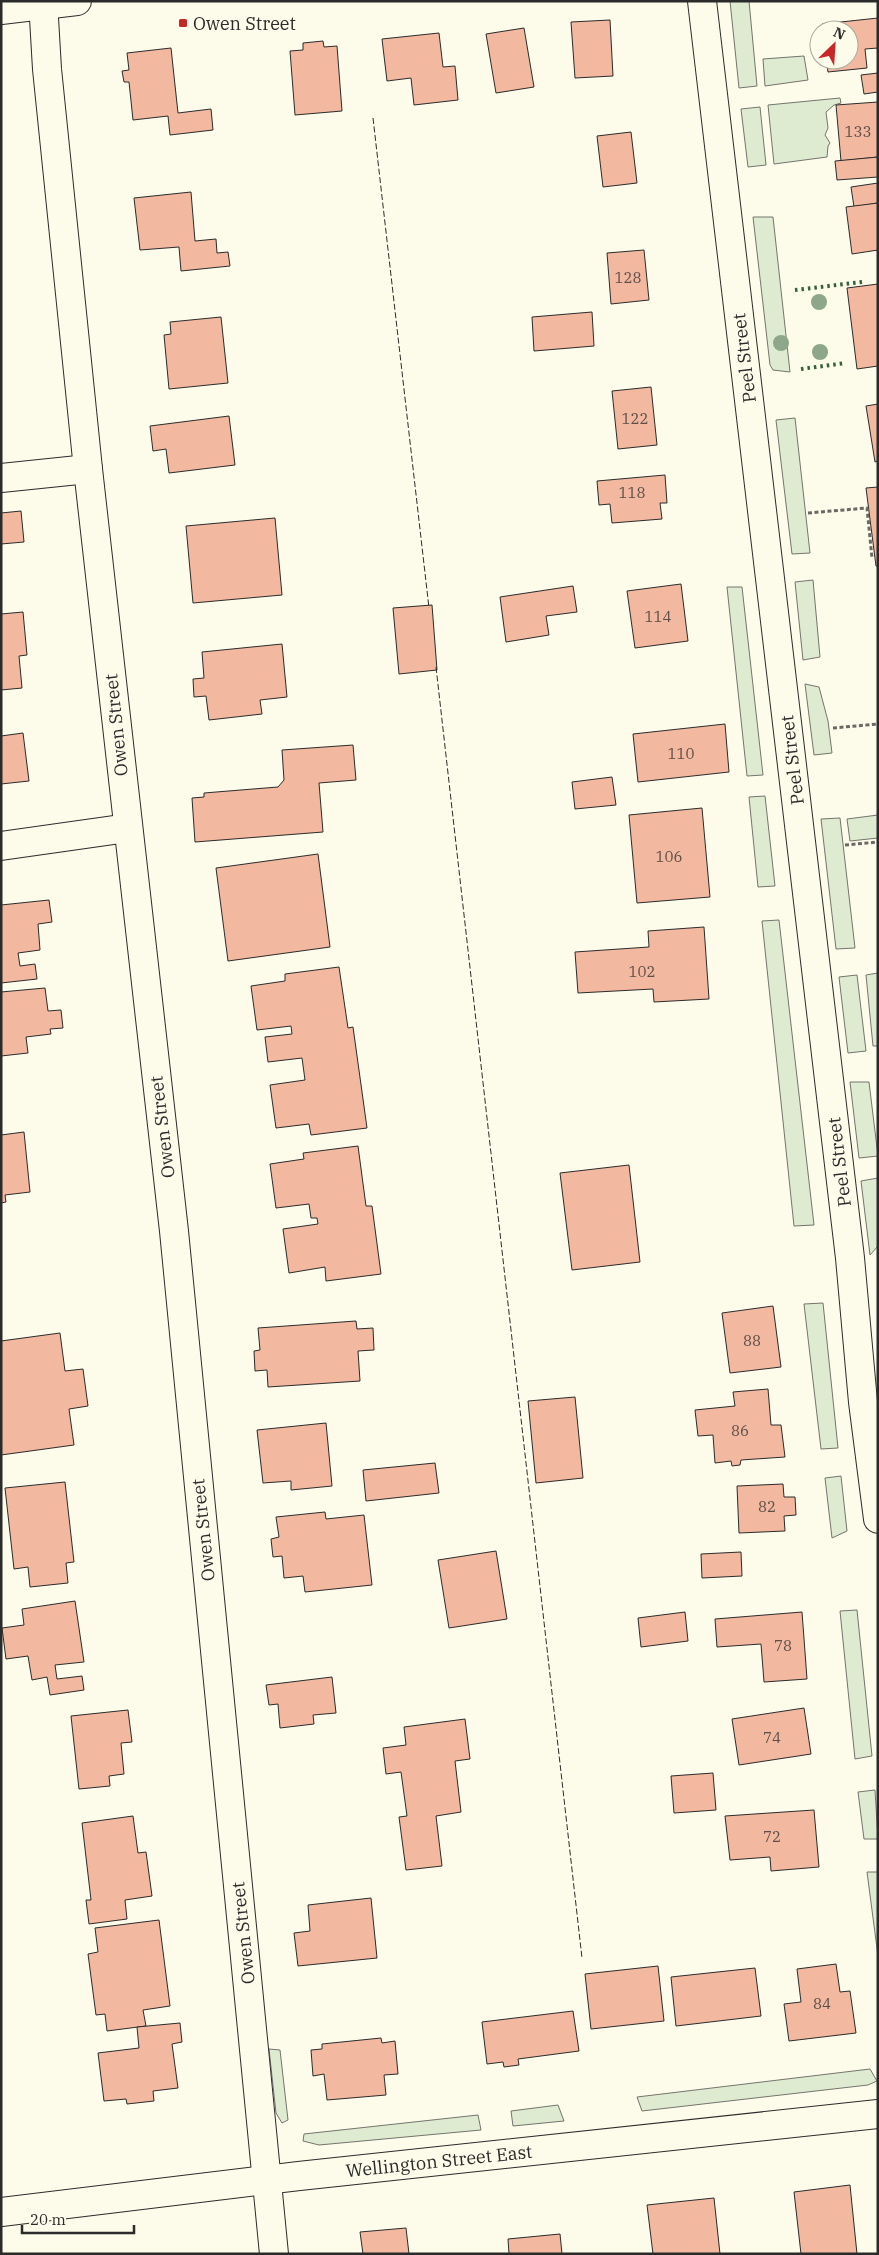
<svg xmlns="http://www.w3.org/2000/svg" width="879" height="2255" font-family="'IBM Plex Serif',serif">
  <rect width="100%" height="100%" fill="#fdfbea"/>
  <!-- green -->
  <g fill="#deebd1" stroke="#74746e">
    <polygon points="730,1 749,1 757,86 739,88"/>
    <polygon points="804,56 808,80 765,86 763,59"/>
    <polygon points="840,98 841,103 834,105 826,112 828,128 825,135 830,143 828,146 827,157 774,164 768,105"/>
    <polygon points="760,107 766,165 748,167 741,109"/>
    <polygon points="753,217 773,217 790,372 773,370 770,365"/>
    <polygon points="795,418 810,553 792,554 776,420"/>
    <polygon points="813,580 820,657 803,660 795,582"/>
    <polygon points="727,587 742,587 763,775 747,776"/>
    <polygon points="805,684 819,687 828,721 832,753 814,755"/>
    <polygon points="765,796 775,886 758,887 749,797"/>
    <polygon points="878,815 878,838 850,841 847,819"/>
    <polygon points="840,818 855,948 836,949 821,819"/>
    <polygon points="779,920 814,1225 794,1226 762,921"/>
    <polygon points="878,973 878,1046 873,1046 866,975"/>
    <polygon points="857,975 866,1051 848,1053 839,977"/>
    <polygon points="850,1082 869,1082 878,1156 859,1158"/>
    <polygon points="878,1178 878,1246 870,1255 861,1181"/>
    <polygon points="823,1303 838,1448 821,1449 804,1304"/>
    <polygon points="841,1476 847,1531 832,1538 825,1478"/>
    <polygon points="857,1610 872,1756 855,1759 840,1611"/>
    <polygon points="875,1790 878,1839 864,1839 858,1792"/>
    <polygon points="867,1872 878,1872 878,1956"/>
    <polygon points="269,2049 280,2050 288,2120 282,2123 276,2113"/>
    <polygon points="870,2069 877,2081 868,2085 642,2111 637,2097"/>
    <polygon points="558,2105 564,2121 513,2126 511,2111"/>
    <polygon points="478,2115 481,2130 319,2145 303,2141 304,2134"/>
  </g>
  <!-- building -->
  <g fill="#f2b8a0" stroke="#2b2b2b">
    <polygon points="878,18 878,48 865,49 867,68 828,72 826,60 849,60 849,30 823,30 822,24"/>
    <polygon points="610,20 613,76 575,78 571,22"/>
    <polygon points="524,28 534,87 496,93 486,34"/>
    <polygon points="439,33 443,67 455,66 458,100 414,105 411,78 387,81 382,39"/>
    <polygon points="323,41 324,47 337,46 342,111 295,115 290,51 303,50 303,43"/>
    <polygon points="171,48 178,113 211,109 213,130 170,135 168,116 133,120 129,82 124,82 122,71 129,70 127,53"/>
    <polygon points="878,73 878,92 864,94 861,75"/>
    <polygon points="878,102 878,157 841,161 836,105"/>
    <polygon points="631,132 637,183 603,187 597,136"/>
    <polygon points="878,157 878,177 837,180 835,161"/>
    <polygon points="878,183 878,203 854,207 851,187"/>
    <polygon points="191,192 195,241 216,239 217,253 228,252 230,266 181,271 179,247 140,250 134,198"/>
    <polygon points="878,203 878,250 852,254 846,207"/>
    <polygon points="644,250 649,300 611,304 607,253"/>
    <polygon points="878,284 878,366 857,369 847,288"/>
    <polygon points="592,312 594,346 534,351 532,317"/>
    <polygon points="221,317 228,383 169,389 164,335 171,334 170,322"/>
    <polygon points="651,387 657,445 618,449 612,391"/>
    <polygon points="878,404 878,461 875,462 866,406"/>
    <polygon points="229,416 235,465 169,473 166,449 153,451 150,426"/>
    <polygon points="665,475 667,503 660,503 662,519 612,523 610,504 599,505 597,481"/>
    <polygon points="878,487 878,566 876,566 866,488"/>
    <polygon points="21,511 24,542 1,544 1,513"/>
    <polygon points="275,518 282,595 193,603 186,526"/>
    <polygon points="681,584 688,641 635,648 627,591"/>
    <polygon points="573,586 577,612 546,616 549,635 506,642 500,597"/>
    <polygon points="432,605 437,670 399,674 393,608"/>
    <polygon points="23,612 27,655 19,656 22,688 1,690 1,614"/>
    <polygon points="282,644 287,697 260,700 262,714 209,720 206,696 194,697 193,679 204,678 202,652"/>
    <polygon points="725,724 729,772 638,782 633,734"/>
    <polygon points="23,733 29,781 1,784 1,736"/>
    <polygon points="353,745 356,780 319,783 323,832 195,842 192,798 204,797 204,793 278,787 284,780 282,750"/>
    <polygon points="612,777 616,805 575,809 572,782"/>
    <polygon points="702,808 710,897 637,903 629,815"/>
    <polygon points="318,854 330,947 228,961 216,868"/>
    <polygon points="49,900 52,922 38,924 40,950 18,953 20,966 35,964 37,979 1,983 1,905"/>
    <polygon points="704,927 709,999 654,1002 653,989 578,993 575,952 649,947 648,931"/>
    <polygon points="339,967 348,1028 353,1027 367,1128 311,1135 309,1124 276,1128 270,1085 305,1080 302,1058 268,1062 265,1037 292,1034 291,1026 257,1030 251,986 285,981 285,974"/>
    <polygon points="45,988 48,1011 61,1010 63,1028 50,1029 51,1034 26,1037 28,1053 1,1056 1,992"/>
    <polygon points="24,1132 30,1192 5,1195 6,1202 1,1203 1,1135"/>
    <polygon points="358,1146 366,1206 372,1206 381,1274 326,1281 325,1267 289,1273 283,1229 318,1224 317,1218 311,1218 309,1204 276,1208 270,1164 304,1159 303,1153"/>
    <polygon points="629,1165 640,1262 572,1270 560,1173"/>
    <polygon points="773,1306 781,1367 730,1373 722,1313"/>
    <polygon points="356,1321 357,1329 373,1328 374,1350 358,1351 360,1381 268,1387 267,1370 255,1371 254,1351 260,1350 258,1328"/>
    <polygon points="60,1333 65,1371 83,1369 88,1406 69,1409 74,1445 1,1455 1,1341"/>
    <polygon points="768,1389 771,1425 781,1425 785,1457 741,1460 740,1465 732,1466 731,1461 715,1463 713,1435 698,1436 695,1410 735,1406 733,1392"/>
    <polygon points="575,1397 583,1478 536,1483 528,1401"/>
    <polygon points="326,1423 332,1486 291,1490 291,1481 263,1483 257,1430"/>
    <polygon points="435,1463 439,1493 366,1501 363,1470"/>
    <polygon points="65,1482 74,1562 66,1563 68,1583 30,1587 28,1567 14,1569 5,1488"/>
    <polygon points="783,1484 784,1497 795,1497 796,1515 784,1516 785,1531 739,1533 737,1486"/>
    <polygon points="325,1512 326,1519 364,1515 372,1585 305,1592 303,1576 284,1578 282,1556 273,1557 271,1539 279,1537 276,1517"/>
    <polygon points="496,1551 507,1619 449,1628 438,1560"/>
    <polygon points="741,1552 742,1576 702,1578 701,1554"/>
    <polygon points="75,1601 84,1662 55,1665 57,1679 82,1676 84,1690 50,1695 47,1677 32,1680 28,1656 6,1659 2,1628 24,1625 22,1609"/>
    <polygon points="685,1612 688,1641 641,1647 638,1618"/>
    <polygon points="802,1612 807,1679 764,1682 761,1644 717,1647 715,1619"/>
    <polygon points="332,1677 336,1713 313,1715 314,1724 280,1728 278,1704 269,1705 266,1685"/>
    <polygon points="804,1708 811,1754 739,1765 732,1719"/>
    <polygon points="128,1710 132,1742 121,1743 124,1774 109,1776 110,1786 79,1789 71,1716"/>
    <polygon points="465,1719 470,1759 455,1761 461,1812 436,1816 442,1866 406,1870 399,1817 407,1816 401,1772 386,1774 383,1748 406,1745 404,1727"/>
    <polygon points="713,1773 716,1810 674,1813 671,1776"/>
    <polygon points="814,1810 819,1867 771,1871 770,1857 730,1860 725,1816"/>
    <polygon points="133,1816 138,1853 146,1852 152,1896 125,1900 127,1919 89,1924 86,1900 91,1900 82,1823"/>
    <polygon points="371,1898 377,1958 298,1966 294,1933 310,1931 308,1905"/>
    <polygon points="159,1920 170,2006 143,2010 146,2026 107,2031 105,2014 96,2015 88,1954 98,1952 95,1928"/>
    <polygon points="836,1964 840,1992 850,1991 856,2033 789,2041 784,2004 801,2002 797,1969"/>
    <polygon points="658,1966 664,2021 591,2029 585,1974"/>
    <polygon points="755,1968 761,2016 676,2026 671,1977"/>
    <polygon points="573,2011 579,2051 518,2059 519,2065 504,2067 503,2062 487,2064 482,2022"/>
    <polygon points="180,2023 182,2042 172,2044 178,2088 153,2091 154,2101 127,2104 126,2099 104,2101 98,2053 139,2048 137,2027"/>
    <polygon points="381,2038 382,2043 395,2041 398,2074 384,2075 386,2095 327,2100 324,2074 313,2076 311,2050 322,2049 322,2044"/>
    <polygon points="850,2185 857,2254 801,2254 794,2192"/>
    <polygon points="714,2198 720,2254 653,2254 647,2205"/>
    <polygon points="406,2228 409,2254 363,2254 360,2232"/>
    <polygon points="560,2234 562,2254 509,2254 508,2239"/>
  </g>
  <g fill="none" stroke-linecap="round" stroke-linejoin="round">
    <!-- minor casing -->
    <g stroke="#2b2b2b" stroke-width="30">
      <g id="minor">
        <polyline points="43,1 47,69 88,469 174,1231 274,2254"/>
        <polyline points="702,1 850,1258 863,1402 878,1519"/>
        <polyline points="1,10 77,1"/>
        <polyline points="1,478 88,469"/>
        <polyline points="1,846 128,828"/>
        <polyline points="1,2212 299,2176 878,2114"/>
      </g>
    </g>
    <!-- path -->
    <g stroke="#6a6964" stroke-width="3" stroke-dasharray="4 2.5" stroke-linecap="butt">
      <polyline points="808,513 867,508 872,558"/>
      <polyline points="833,728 878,724"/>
      <polyline points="845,845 878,842"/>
    </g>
    <!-- minor -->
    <use href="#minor" stroke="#fdfbea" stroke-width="28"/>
    <!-- hedge -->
    <g stroke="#34623c" stroke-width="4" stroke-dasharray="2.5 4" stroke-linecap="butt">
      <polyline points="795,290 862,282"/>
      <polyline points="801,369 846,363"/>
    </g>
    <!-- fence -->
    <g stroke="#2b2b2b" stroke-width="1" stroke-dasharray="6 2.5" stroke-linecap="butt">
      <polyline points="373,118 429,608"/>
      <polyline points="436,667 582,1958"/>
    </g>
  </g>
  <!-- trees -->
  <g fill="#8ea78a">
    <circle cx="819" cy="302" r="8"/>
    <circle cx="781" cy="343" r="8"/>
    <circle cx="820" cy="352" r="8"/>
  </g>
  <!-- markers -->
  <rect fill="#c62828" stroke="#fdfbea" stroke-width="2" x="178" y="18" width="10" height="10" rx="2.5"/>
  <g text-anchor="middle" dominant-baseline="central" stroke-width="4" stroke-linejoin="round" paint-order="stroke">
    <!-- number labels -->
    <g font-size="15" fill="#5d4e48">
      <text x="858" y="131">133</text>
      <text x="628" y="277">128</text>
      <text x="635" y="418">122</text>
      <text x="632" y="492">118</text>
      <text x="658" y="616">114</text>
      <text x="681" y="753">110</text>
      <text x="669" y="856">106</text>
      <text x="642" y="971">102</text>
      <text x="752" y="1340">88</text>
      <text x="740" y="1430">86</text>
      <text x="767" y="1506">82</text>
      <text x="783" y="1645">78</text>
      <text x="772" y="1737">74</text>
      <text x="772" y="1836">72</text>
      <text x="822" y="2003">84</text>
    </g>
    <!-- poi labels -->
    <g font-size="18" fill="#2b2b2b" stroke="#fdfbea" text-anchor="start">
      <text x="193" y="23">Owen Street</text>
    </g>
    <!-- street labels -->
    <g font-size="18" fill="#2b2b2b" stroke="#fdfbea">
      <text transform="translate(744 358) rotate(-97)">Peel Street</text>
      <text transform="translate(116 725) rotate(-96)">Owen Street</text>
      <text transform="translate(792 760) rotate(-97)">Peel Street</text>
      <text transform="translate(162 1127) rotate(-97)">Owen Street</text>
      <text transform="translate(839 1162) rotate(-97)">Peel Street</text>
      <text transform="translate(203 1530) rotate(-96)">Owen Street</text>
      <text transform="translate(243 1933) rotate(-96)">Owen Street</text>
      <text transform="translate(439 2161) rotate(-6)">Wellington Street East</text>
    </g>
  </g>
  <!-- border -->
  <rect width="879" height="2255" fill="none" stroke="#2b2b2b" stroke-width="5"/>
  <!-- north arrow -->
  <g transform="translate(834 45) rotate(25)"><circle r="24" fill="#fdfbea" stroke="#a9a89e"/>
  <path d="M0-4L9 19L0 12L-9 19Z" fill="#c62828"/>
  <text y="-8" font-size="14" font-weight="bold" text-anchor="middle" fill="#2b2b2b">N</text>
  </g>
  <!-- scale -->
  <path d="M22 2225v8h112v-8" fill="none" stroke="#2b2b2b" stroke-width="2.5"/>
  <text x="30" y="2225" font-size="15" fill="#2b2b2b" stroke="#fdfbea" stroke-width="4" paint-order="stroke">20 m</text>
</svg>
